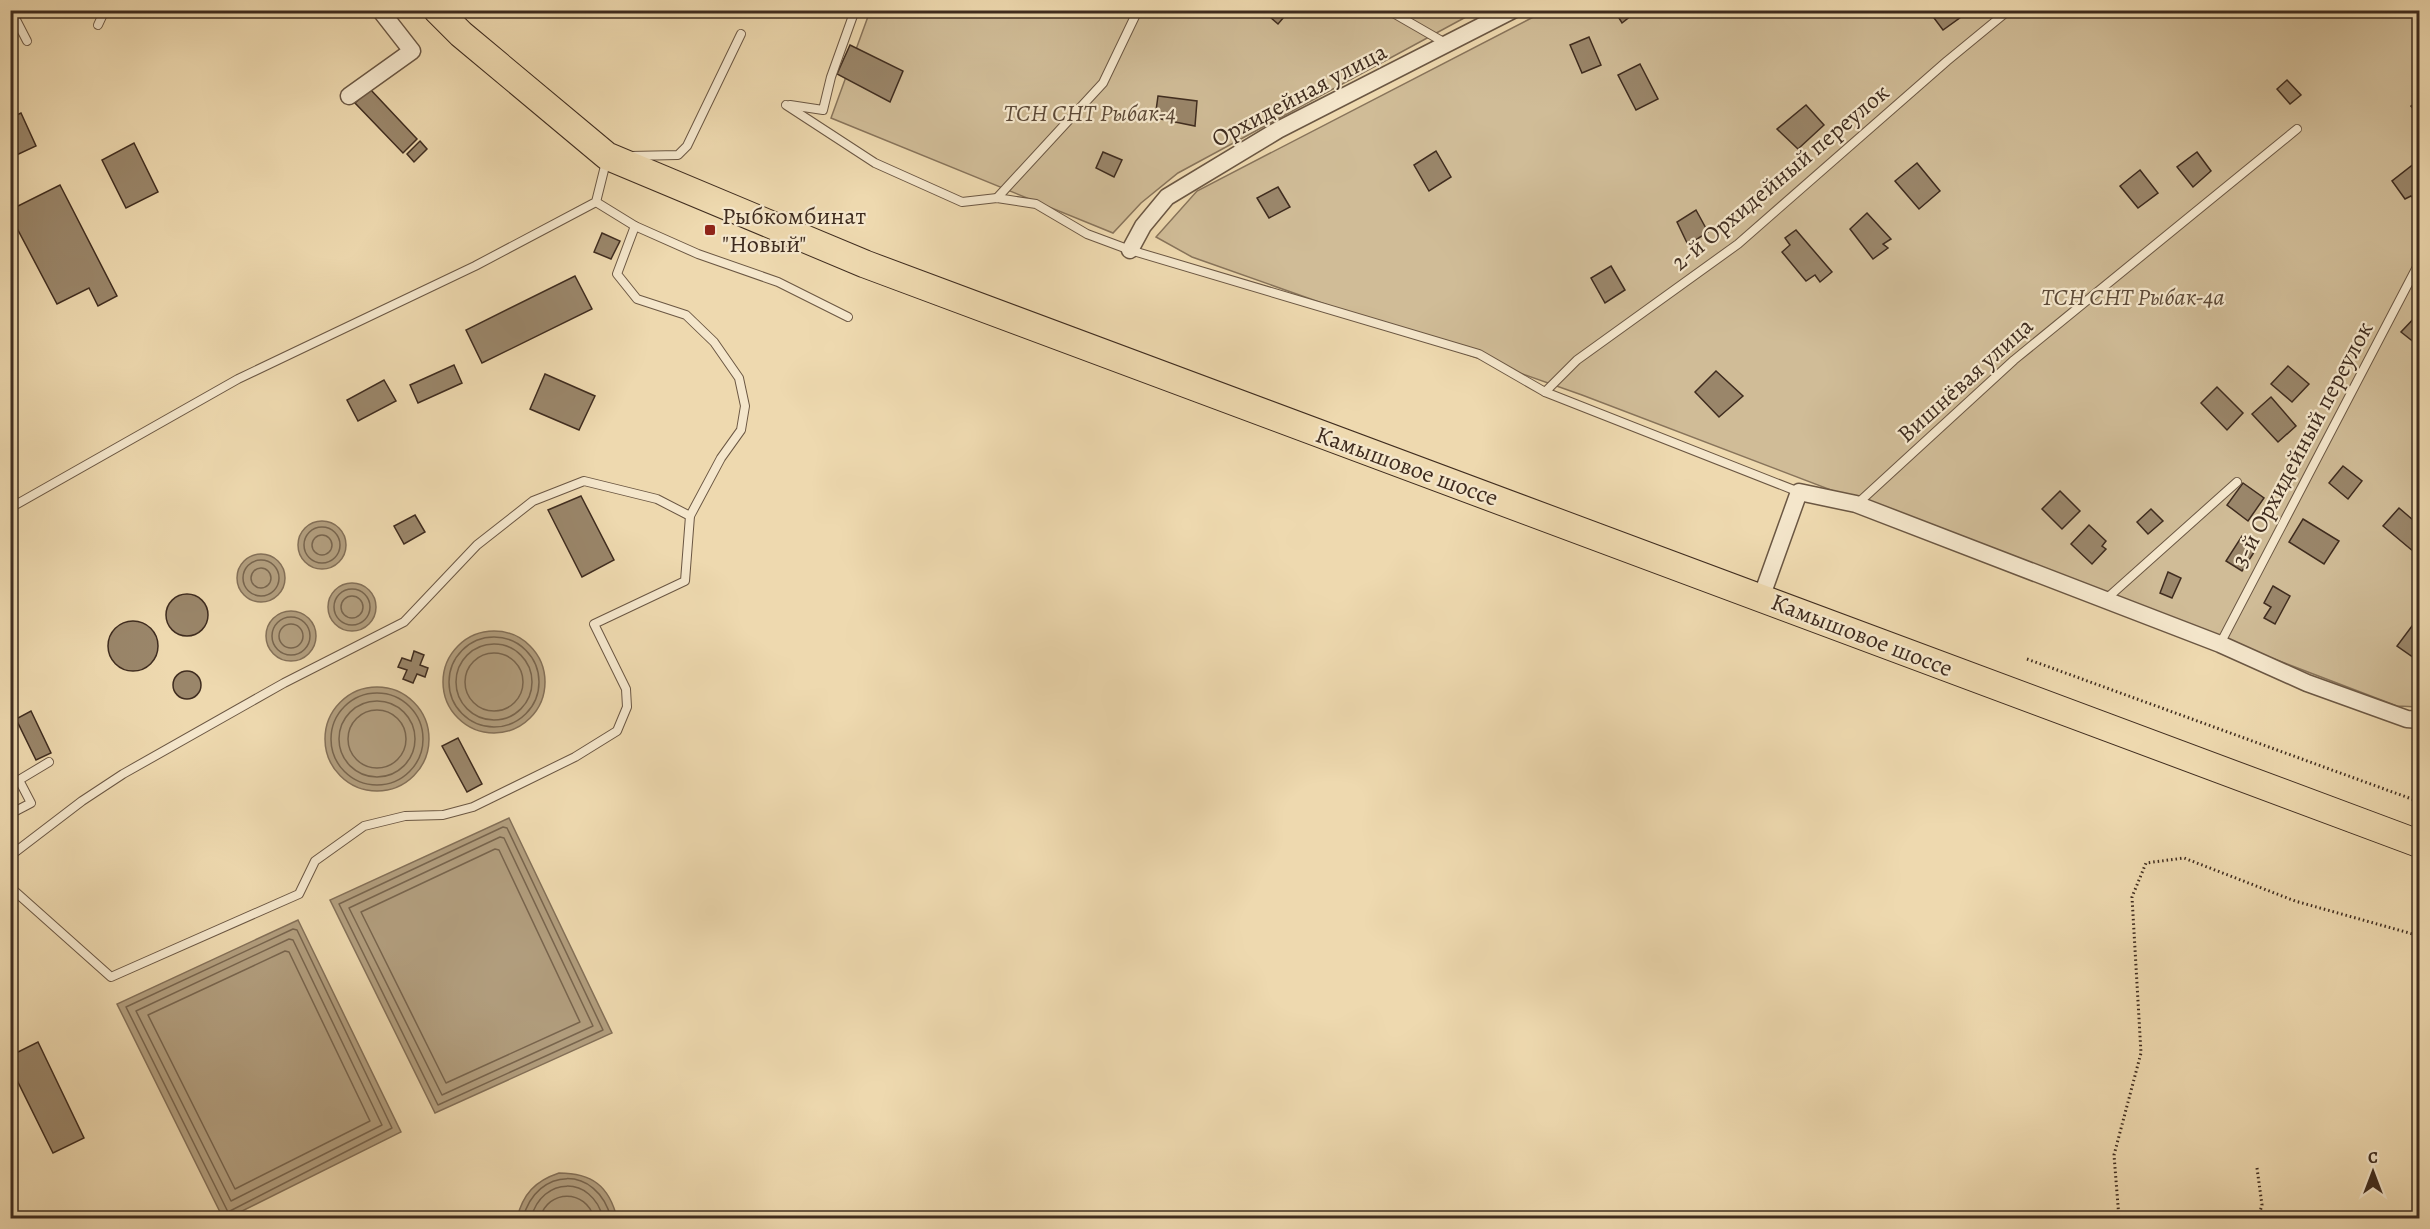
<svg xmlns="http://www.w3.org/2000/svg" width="2430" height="1229" font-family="Alegreya,serif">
  <rect width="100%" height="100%" fill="#eed9af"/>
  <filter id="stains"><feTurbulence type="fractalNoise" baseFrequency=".00333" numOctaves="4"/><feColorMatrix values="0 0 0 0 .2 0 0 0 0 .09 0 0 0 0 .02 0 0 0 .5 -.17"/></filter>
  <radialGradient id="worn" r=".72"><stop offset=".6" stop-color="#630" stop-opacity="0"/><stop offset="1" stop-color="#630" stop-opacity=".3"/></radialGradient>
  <!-- green -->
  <g fill="#d0bc97" stroke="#88745b" stroke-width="1.5">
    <polygon points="870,11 1477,11 1178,173 1141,203 1113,233 831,118"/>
    <polygon points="1545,11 2419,11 2419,707 2397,706 1582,395 1192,257 1156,237 1197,191"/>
  </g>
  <!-- water -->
  <g fill="#b29e7e" stroke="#847058" stroke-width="1.5">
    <circle cx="322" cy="545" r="24"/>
    <circle cx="261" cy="578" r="24"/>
    <circle cx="352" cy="607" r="24"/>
    <circle cx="291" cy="636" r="25"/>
    <circle cx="494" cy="682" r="51"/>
    <circle cx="377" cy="739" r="52"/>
    <polygon points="509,818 612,1033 435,1113 330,900"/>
    <polygon points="298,920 401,1132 228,1218 223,1218 117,1004"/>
    <path d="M559 1173C592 1173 609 1186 617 1218H517C523 1194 535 1181 559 1173Z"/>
  </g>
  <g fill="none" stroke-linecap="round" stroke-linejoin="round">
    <!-- shore -->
    <g stroke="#78654e" stroke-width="1.5">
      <circle cx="322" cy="545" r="18"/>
      <circle cx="322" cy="545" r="10"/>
      <circle cx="261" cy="578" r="18"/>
      <circle cx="261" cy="578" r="10"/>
      <circle cx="352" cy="607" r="18"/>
      <circle cx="352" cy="607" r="11"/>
      <circle cx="291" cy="636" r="19"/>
      <circle cx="291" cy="636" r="12"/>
      <circle cx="494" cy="682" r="45"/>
      <circle cx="494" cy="682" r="38"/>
      <circle cx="494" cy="682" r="29"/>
      <circle cx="377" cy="739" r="46"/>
      <circle cx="377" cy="739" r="38"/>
      <circle cx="377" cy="739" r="29"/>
      <polygon points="503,827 507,828 603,1030 438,1105 339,904"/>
      <polygon points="500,837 504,838 593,1026 442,1095 349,908"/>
      <polygon points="495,849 499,850 580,1022 446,1083 361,912"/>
      <polygon points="293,929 297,930 392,1128 228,1212 126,1007"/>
      <polygon points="289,939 293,940 382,1125 231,1201 136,1011"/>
      <polygon points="285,951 289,952 370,1121 235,1189 148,1015"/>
      <path d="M523 1218C537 1166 597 1165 611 1218"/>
      <path d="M531 1218C542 1176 592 1175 603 1218"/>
      <path d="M540 1218C548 1189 586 1189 594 1218"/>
    </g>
  </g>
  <!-- building -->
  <g fill="#9a866a" stroke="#3f2c1f" stroke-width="1.5">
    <polygon points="1262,10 1290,10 1278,24"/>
    <polygon points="1614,10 1629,10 1632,15 1622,23"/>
    <polygon points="1928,10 1956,10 1961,17 1943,30"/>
    <polygon points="1589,37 1601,65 1582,73 1570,45"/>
    <polygon points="850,45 903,71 890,102 837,74"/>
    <polygon points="1640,64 1658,99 1636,110 1618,75"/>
    <polygon points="2287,80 2301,95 2290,104 2277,89"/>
    <polygon points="370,89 417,139 403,153 355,103"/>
    <polygon points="1158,96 1197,101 1195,126 1155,118"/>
    <polygon points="2420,99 2420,117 2411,106"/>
    <polygon points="1806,105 1824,125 1798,149 1777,129"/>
    <polygon points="21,113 36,146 10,158 10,118"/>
    <polygon points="420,141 427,149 414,162 407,154"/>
    <polygon points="134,143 158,192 126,208 102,160"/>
    <polygon points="1436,151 1451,177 1429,191 1414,165"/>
    <polygon points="1103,152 1122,160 1114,177 1096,168"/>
    <polygon points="2197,152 2211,171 2193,187 2177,167"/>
    <polygon points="1917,163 1940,191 1919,209 1895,181"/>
    <polygon points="2415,163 2420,168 2420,201 2418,202 2411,196 2405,199 2392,181"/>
    <polygon points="2140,170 2158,193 2138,208 2120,186"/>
    <polygon points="60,185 117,296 98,306 89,288 57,304 10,215 10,210"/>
    <polygon points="1278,187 1290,207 1269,218 1257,198"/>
    <polygon points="1696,210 1708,232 1688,245 1677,222"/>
    <polygon points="1867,213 1891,239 1883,244 1888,248 1873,259 1850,229"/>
    <polygon points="1796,230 1832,272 1820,282 1815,275 1806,281 1782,252 1790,245 1785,238"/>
    <polygon points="602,233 620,241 611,259 594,252"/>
    <polygon points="1611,266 1625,290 1605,303 1591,278"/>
    <polygon points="575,276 592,309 482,363 466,330"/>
    <polygon points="2418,314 2420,316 2420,347 2401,332"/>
    <polygon points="454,365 462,383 418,403 410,385"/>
    <polygon points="2288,366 2309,384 2292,402 2271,384"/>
    <polygon points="1716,371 1743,396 1719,417 1695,392"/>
    <polygon points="545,374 595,396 579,430 530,409"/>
    <polygon points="384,380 396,401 358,421 347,400"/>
    <polygon points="2217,387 2243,413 2227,430 2201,403"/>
    <polygon points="2271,397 2296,426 2278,442 2252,414"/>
    <polygon points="2343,466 2362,481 2348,499 2329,483"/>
    <polygon points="2243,483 2264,498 2248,521 2227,505"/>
    <polygon points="2060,491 2080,511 2062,529 2042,509"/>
    <polygon points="581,496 614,560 582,577 548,510"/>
    <polygon points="2399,508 2420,526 2420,557 2383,526"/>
    <polygon points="2151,509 2163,521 2148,534 2137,522"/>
    <polygon points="415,515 425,532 404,544 394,526"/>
    <polygon points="2303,519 2339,541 2324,564 2289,542"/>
    <polygon points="2089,525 2106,541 2102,546 2106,549 2092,564 2071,544"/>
    <polygon points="2242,536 2258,546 2242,571 2226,561"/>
    <polygon points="2168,572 2181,578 2172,598 2160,593"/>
    <polygon points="2273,586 2290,596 2275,624 2264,618 2271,607 2264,603"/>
    <circle cx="187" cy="615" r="21"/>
    <circle cx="133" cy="646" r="25"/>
    <polygon points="2412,626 2420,631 2420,662 2397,646"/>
    <polygon points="414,651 424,655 420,665 428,668 425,677 417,674 413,683 403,679 407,670 398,667 402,658 411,661"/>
    <circle cx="187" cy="685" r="14"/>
    <polygon points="31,711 51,753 36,760 16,719"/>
    <polygon points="458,738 482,784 467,792 442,746"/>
    <polygon points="38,1042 84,1138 53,1153 10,1066 10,1056"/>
  </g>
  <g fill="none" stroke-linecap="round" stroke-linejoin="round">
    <!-- service casing -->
    <g stroke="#6b5743" stroke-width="10">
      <g id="service">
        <polyline points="11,10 27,41"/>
        <polyline points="1388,10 1447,44"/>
        <polyline points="98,25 105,10"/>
        <polyline points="786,105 875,163 962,202 997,198 1036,204 1087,234 1130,250 1479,354 1545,392 1799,492"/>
        <polyline points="790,105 823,110 831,77 855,10"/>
        <polyline points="630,156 678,155 687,146 741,34"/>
        <polyline points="997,198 1103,83 1138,10"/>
        <polyline points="596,202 635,226 698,254 778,282 848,317"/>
        <polyline points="1545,392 1577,360 1738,244 1947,61 2009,10"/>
        <polyline points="1857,504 2014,360 2297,129"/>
        <polyline points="10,508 238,379 475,266 596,202 607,158"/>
        <polyline points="2105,600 2237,482"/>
        <polyline points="2220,644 2420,261"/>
        <polyline points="10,814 31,803 19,780 49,762"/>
        <polyline points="10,856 82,801 123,774 284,683 404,622 477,545 533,501 584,481 657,499 690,516"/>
        <polyline points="10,887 111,977 299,894 315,861 364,826 405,816 443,815 473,807 575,757 617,731 627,707 626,689 594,624 685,581 690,516 721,458 741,430 745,406 739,378 714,342 686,315 637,299 617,274 635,226"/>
      </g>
    </g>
    <!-- minor casing -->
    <g stroke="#6b5743" stroke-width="19">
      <g id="minor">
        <polyline points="349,96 412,51 380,10"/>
        <polyline points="1130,250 1143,226 1167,197 1278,130 1513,10"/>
        <polyline points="1761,598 1799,492 1856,504 2220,644 2307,683 2407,719 2420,720"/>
      </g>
    </g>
    <!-- primary casing -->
    <g stroke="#3f2c1f" stroke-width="29">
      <polyline id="primary" points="437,10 461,34 607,156 865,264 2420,844"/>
    </g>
    <!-- path -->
    <g stroke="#3f2c1f" stroke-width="3" stroke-dasharray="1.5 3" stroke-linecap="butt">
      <polyline points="2027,659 2420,802"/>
      <polyline points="2257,1168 2262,1205 2258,1218"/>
      <polyline points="2119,1218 2114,1155 2141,1053 2132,897 2146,863 2184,858 2295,901 2420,936"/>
    </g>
    <!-- service -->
    <use href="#service" stroke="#f4e6cb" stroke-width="8"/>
    <!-- minor -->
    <use href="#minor" stroke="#f4e6cb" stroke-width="16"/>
    <!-- primary -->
    <use href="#primary" stroke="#eed9af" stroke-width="27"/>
  </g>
  <!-- markers -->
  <rect fill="#8f2418" stroke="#f4e6cb" stroke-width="2" x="704" y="224" width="12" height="12" rx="3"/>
  <g text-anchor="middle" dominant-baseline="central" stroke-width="4.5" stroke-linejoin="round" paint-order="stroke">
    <!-- street labels -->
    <g font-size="24" fill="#3f2c1f" stroke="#f4e6cb">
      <text transform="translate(1299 95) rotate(-28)">Орхидейная улица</text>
      <text transform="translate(1780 177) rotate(-40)">2-й Орхидейный переулок</text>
      <text transform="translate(1965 380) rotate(-42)">Вишнёвая улица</text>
      <text transform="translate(2302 444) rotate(-62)">3-й Орхидейный переулок</text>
      <text transform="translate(1407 466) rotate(20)">Камышовое шоссе</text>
      <text transform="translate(1862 635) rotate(21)">Камышовое шоссе</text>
    </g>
    <!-- park labels -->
    <g font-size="24" font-style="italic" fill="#5c4937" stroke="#f4e6cb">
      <text x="1090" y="113">ТСН СНТ Рыбак-4</text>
      <text x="2133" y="297">ТСН СНТ Рыбак-4а</text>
    </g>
    <!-- poi labels -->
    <g font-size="24" fill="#3f2c1f" stroke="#f4e6cb" text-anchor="start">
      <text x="722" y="216">Рыбкомбинат<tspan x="722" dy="28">"Новый"</tspan></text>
    </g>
  </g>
  <!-- margin -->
  <rect width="2430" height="1229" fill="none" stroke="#eed9af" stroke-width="36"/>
  <rect x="12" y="12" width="2406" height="1205" fill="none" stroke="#3f2c1f" stroke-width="3"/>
  <rect x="18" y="18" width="2394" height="1193" fill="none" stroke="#3f2c1f" stroke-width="1.5"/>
  <!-- north arrow -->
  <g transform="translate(2373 1172)" stroke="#f4e6cb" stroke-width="4.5" paint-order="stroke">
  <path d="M0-4.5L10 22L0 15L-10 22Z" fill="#3f2c1f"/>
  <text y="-9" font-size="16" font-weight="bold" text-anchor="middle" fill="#3f2c1f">С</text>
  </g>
  <rect width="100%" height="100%" filter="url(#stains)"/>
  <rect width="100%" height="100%" fill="url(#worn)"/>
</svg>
